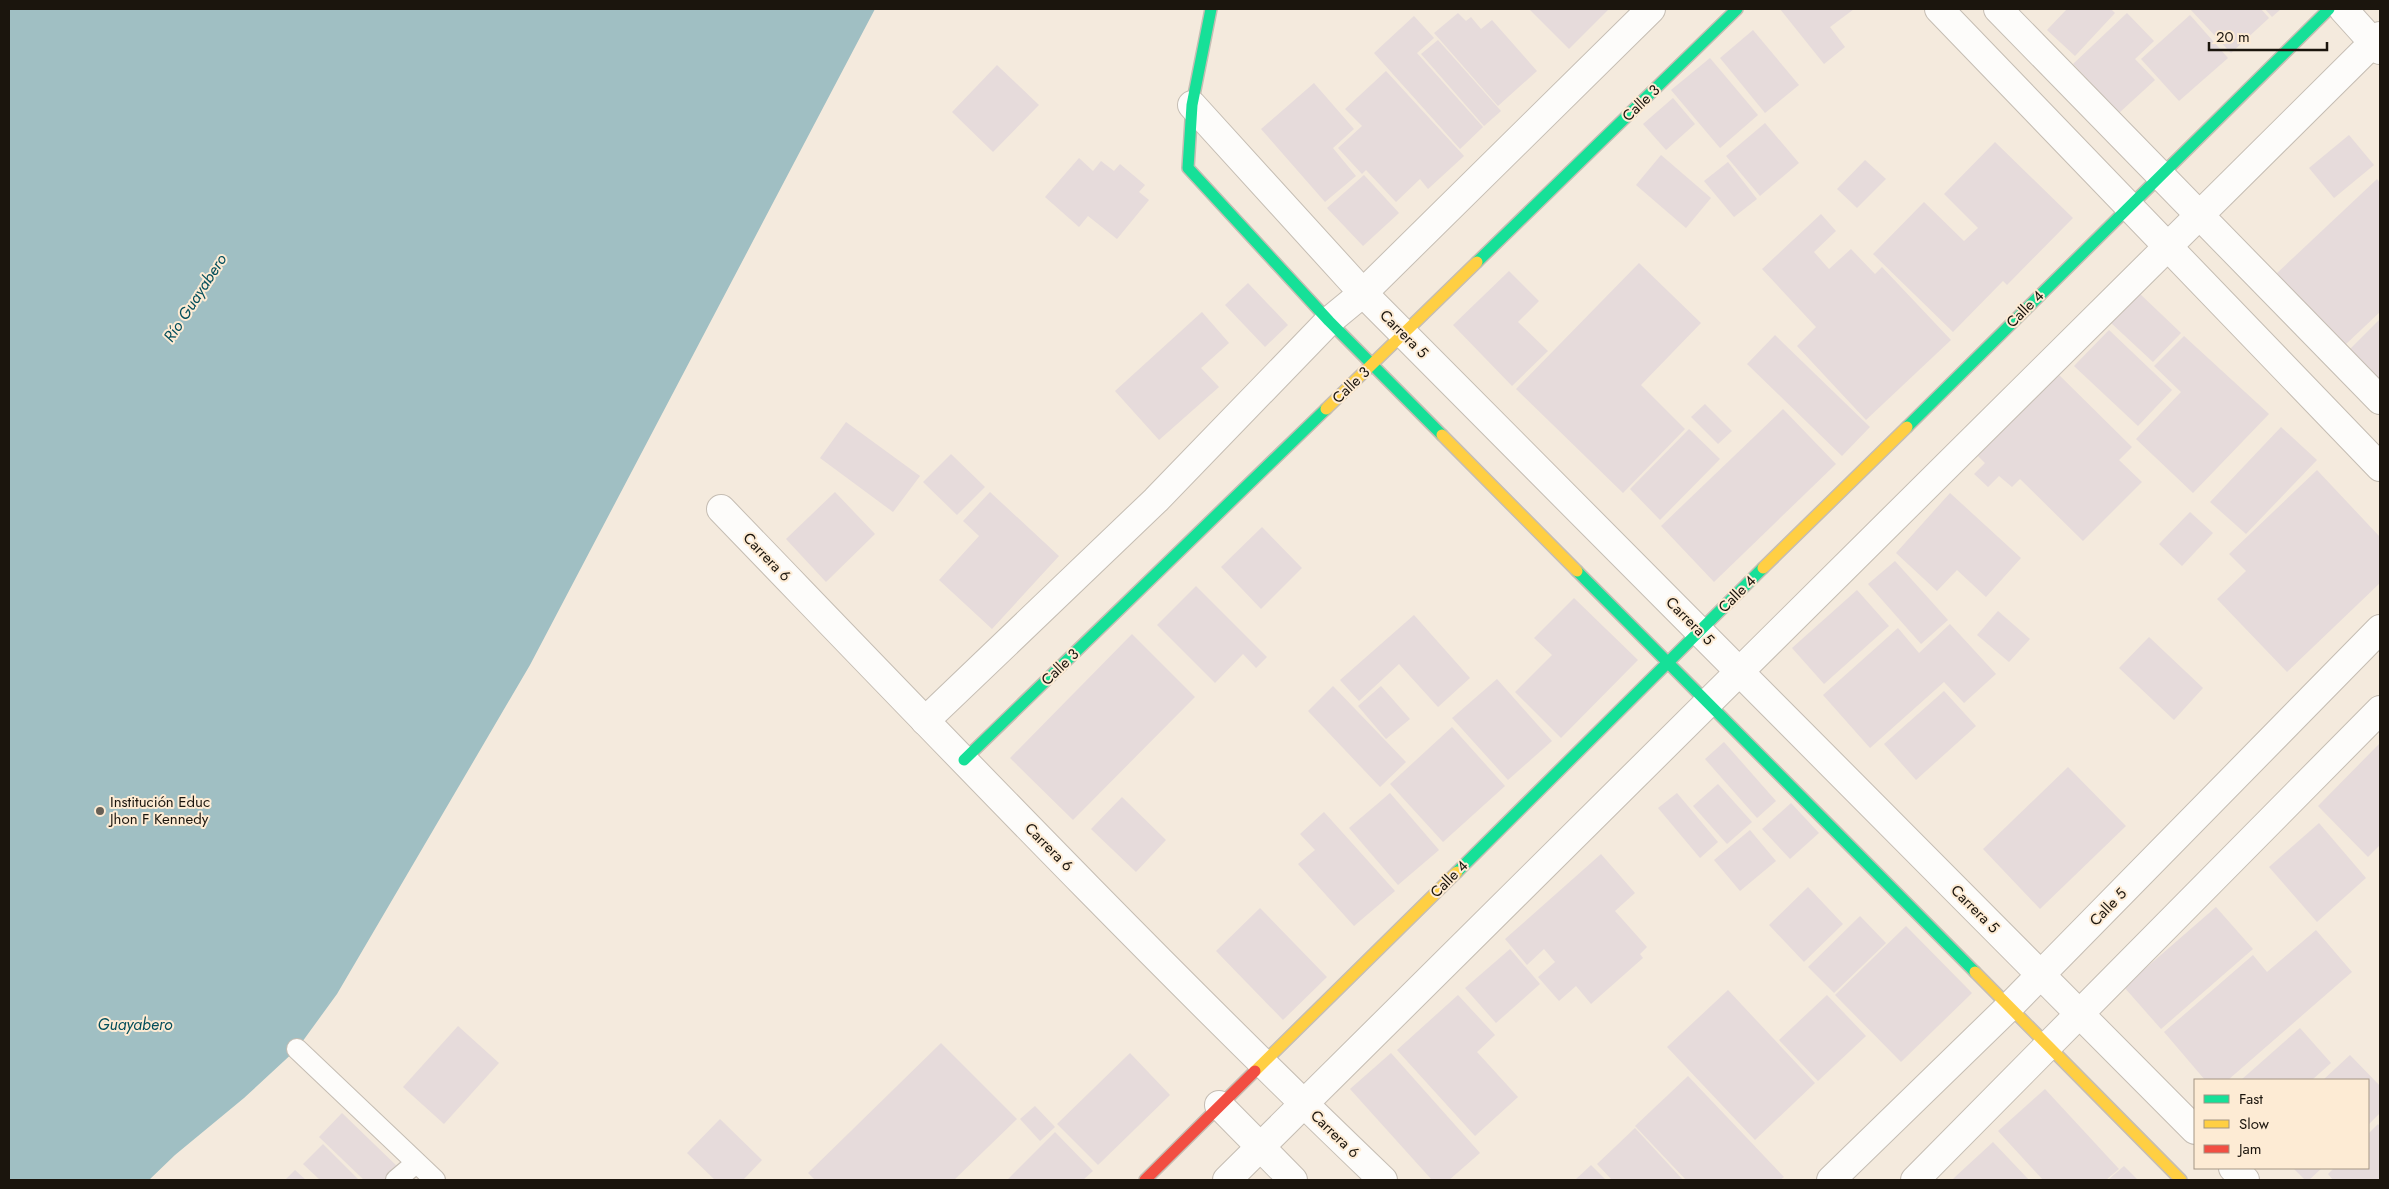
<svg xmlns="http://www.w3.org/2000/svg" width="2389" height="1189" font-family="Jost,sans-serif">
  <rect width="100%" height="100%" fill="#f4eadd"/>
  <!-- water -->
  <polygon fill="#a0bfc3" points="9,9 875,9 530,665 337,994 297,1049 244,1098 175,1155 149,1180 9,1180"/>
  <!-- building -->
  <g fill="#e6dbdb">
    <polygon points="1529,9 1609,9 1569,49"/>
    <polygon points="1780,9 1854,9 1830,27 1845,47 1824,64"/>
    <polygon points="2067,9 2111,9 2115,13 2075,56 2047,30"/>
    <polygon points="2190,9 2261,9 2269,18 2231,53"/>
    <polygon points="2265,9 2281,9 2272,17"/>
    <polygon points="1458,13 1466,21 1471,17 1481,29 1492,20 1537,71 1498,106 1434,33"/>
    <polygon points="2127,13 2154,41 2135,59 2155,80 2119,113 2073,64"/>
    <polygon points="2190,15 2228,58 2179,101 2141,59"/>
    <polygon points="1414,16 1434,38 1417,53 1483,127 1460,149 1374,53"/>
    <polygon points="1753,30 1799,85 1765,113 1720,58"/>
    <polygon points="1438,40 1501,111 1484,126 1421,54"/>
    <polygon points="1710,58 1758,115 1720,148 1671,90"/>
    <polygon points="997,65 1039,105 993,152 952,112"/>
    <polygon points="1386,71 1464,156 1428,189 1420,179 1396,202 1366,170 1362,174 1338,148 1362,126 1345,109"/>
    <polygon points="1314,83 1354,129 1333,148 1356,176 1325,202 1261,129"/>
    <polygon points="1673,98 1695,124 1666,150 1643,124"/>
    <polygon points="1765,123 1799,163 1760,196 1726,156"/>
    <polygon points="2349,135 2374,165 2334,198 2309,168"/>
    <polygon points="1995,142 2073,218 2007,285 2003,281 1953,332 1873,254 1924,202 1964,241 1978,228 1944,194"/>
    <polygon points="1661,155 1711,198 1686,228 1636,185"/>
    <polygon points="1079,158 1093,171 1101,161 1114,171 1120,164 1145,185 1139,192 1149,200 1117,239 1088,216 1079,227 1045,197"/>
    <polygon points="1865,160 1886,179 1857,208 1837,189"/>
    <polygon points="1728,162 1757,199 1734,217 1704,181"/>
    <polygon points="1364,175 1399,213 1363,246 1327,208"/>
    <polygon points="2377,179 2380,183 2380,312 2344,346 2276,274"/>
    <polygon points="1821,214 1836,231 1814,252 1829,269 1851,249 1875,274 1882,267 1951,340 1866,420 1797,346 1816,327 1762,269"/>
    <polygon points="1639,263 1701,323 1641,385 1685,429 1623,493 1516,389"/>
    <polygon points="1509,271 1539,301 1518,322 1548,351 1512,386 1453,325"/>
    <polygon points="1248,283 1288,325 1265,347 1225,305"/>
    <polygon points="2139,293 2181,333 2153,362 2110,322"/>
    <polygon points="1202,312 1229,343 1201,368 1219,387 1159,440 1115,391"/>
    <polygon points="2380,319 2380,382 2348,351"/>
    <polygon points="2109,330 2172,390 2138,426 2074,366"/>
    <polygon points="1775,335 1870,427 1842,456 1747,364"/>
    <polygon points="2184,336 2269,414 2193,493 2136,439 2181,392 2154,366"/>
    <polygon points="2052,368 2132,447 2119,460 2142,482 2083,541 2020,479 2012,487 1999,476 1988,487 1974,474 1985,463 1971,449"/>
    <polygon points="1705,404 1732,431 1718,444 1691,417"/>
    <polygon points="1783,409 1836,464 1714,582 1661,526"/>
    <polygon points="846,422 920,476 893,512 820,458"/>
    <polygon points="2281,427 2317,460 2246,534 2210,502"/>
    <polygon points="1689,429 1720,459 1660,520 1630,489"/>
    <polygon points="951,454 985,487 957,515 923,482"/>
    <polygon points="2317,470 2380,537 2380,583 2287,672 2217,599 2246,571 2229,554"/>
    <polygon points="835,492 875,534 826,582 786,539"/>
    <polygon points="990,492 1059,556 992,629 939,580 979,536 963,521"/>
    <polygon points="1950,493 2021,558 1986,597 1957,570 1937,591 1896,553"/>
    <polygon points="2190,512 2213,533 2182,566 2159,544"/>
    <polygon points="1262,527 1302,568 1261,609 1221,567"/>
    <polygon points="1895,561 1948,620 1921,644 1868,584"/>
    <polygon points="1196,586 1267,657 1256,668 1243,654 1215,683 1157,625"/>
    <polygon points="1857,590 1889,626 1824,684 1792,648"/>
    <polygon points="1574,598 1638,660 1561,738 1515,692 1552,655 1534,638"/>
    <polygon points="1998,611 2030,639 2009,662 1977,635"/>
    <polygon points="1414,615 1470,678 1438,707 1399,664 1359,701 1340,680"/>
    <polygon points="1950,624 1996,674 1964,703 1944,682 1870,748 1823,695 1898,628 1919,653"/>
    <polygon points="1132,634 1195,697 1073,820 1010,758"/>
    <polygon points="2149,637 2203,688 2174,720 2119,668"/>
    <polygon points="1497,679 1552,741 1508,780 1452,718"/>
    <polygon points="1333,686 1406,762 1380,787 1308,711"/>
    <polygon points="1381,686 1410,719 1386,739 1358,706"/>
    <polygon points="1944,691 1976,726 1916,780 1884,744"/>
    <polygon points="1452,727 1505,786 1443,842 1390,784"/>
    <polygon points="1724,742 1776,801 1757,818 1705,759"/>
    <polygon points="2380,743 2380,845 2368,857 2318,806"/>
    <polygon points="2068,767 2126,826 2040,909 1983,849"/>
    <polygon points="1718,784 1752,822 1727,844 1693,806"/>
    <polygon points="1390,793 1439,850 1398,885 1349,828"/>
    <polygon points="1677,793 1718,842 1700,858 1658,808"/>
    <polygon points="1122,797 1166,840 1136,872 1091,829"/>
    <polygon points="1791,803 1819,833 1790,859 1762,829"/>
    <polygon points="1324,812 1395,891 1354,926 1298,864 1315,850 1300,834"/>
    <polygon points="2319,823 2366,878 2317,922 2269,867"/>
    <polygon points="1750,830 1776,861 1740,891 1714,860"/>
    <polygon points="1601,854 1635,893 1615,911 1647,947 1640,954 1643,958 1591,1004 1576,986 1559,1001 1538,977 1555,962 1544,949 1527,965 1505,939"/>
    <polygon points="1808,887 1843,924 1804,962 1769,925"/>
    <polygon points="2216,907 2253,949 2161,1029 2124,987"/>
    <polygon points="1260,908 1327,977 1283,1020 1216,951"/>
    <polygon points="1860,916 1886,943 1834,993 1808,967"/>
    <polygon points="1906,926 1972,993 1901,1062 1835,995"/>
    <polygon points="2316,930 2352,972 2228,1080 2205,1080 2164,1032 2253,955 2267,972"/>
    <polygon points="1510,949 1540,984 1496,1023 1465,988"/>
    <polygon points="1728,990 1815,1083 1755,1140 1667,1047"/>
    <polygon points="1458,995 1495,1035 1477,1052 1518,1097 1475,1136 1397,1050"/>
    <polygon points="1827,995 1866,1036 1818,1081 1779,1040"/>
    <polygon points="458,1026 499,1063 444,1124 403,1087"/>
    <polygon points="2300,1028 2331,1063 2312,1080 2241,1080"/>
    <polygon points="941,1043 1017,1119 954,1180 815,1180 808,1173"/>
    <polygon points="1130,1053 1170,1095 1098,1165 1057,1124"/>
    <polygon points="1391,1053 1480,1153 1449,1180 1432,1180 1350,1089"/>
    <polygon points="2350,1055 2380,1086 2380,1113 2368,1125 2368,1080 2323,1080"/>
    <polygon points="1688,1076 1784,1177 1780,1180 1686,1180 1635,1126"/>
    <polygon points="2045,1089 2119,1169 2106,1180 2043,1180 1998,1131"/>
    <polygon points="1035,1106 1055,1127 1040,1141 1020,1119"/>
    <polygon points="342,1113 401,1170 391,1180 364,1180 319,1137"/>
    <polygon points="720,1119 762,1160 743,1180 715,1180 687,1153"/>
    <polygon points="2378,1124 2380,1127 2380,1180 2333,1180 2328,1174 2334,1168 2368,1168 2368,1134"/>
    <polygon points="1635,1128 1683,1180 1612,1180 1597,1164"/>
    <polygon points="1055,1132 1093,1171 1083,1180 1007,1180"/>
    <polygon points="1993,1142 2029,1180 1952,1180 1955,1177"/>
    <polygon points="323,1144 359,1180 320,1180 303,1164"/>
    <polygon points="1591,1165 1606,1180 1575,1180"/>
    <polygon points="2124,1166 2138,1180 2108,1180"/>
    <polygon points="2293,1168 2322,1168 2309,1180 2305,1180"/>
    <polygon points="295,1170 306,1180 285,1180"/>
  </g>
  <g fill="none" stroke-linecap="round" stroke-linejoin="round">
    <!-- lane casing -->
    <g stroke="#c5bdb3" stroke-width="22">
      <g id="lane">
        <polyline points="297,1049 435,1180"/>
        <polyline points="396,1180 416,1163"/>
      </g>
    </g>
    <!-- street casing -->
    <g stroke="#c5bdb3" stroke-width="30">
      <g id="street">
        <polyline points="1939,9 2380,467"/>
        <polyline points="1998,9 2380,400"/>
        <polyline points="2343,9 2380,50"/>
        <polyline points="1192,105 1363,293 2195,1130"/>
        <path d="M721 509C939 735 1156 963 1383 1180"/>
        <polyline points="925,721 1156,500 1329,321 1363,293 1651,9"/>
        <polyline points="1219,1105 1293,1180"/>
        <polyline points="2233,1168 2245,1180"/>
        <polyline points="1227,1180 2380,36"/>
        <polyline points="1831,1180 2009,1007 2380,629"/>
        <polyline points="1915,1180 2380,710"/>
      </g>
    </g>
    <!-- fast casing -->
    <g stroke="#c5bdb3" stroke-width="14">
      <g id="fast">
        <polyline points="1211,9 1192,105 1188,168 1329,321 1442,435"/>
        <polyline points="1477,262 1737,9"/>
        <polyline points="1907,427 2329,9"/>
        <polyline points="1577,571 1975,972"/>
        <polyline points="964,760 1326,409"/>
        <polyline points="1457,872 1763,568"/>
      </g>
    </g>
    <!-- slow casing -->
    <g stroke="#c5bdb3" stroke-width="14">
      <g id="slow">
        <polyline points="1326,409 1477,262"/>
        <polyline points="1442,435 1577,571"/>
        <polyline points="1763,568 1907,427"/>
        <polyline points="1975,972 2181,1180"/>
        <polyline points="1255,1071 1457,872"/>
      </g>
    </g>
    <!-- jam casing -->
    <g stroke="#c5bdb3" stroke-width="14">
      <polyline id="jam" points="1145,1180 1255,1071"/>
    </g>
    <!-- lane -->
    <use href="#lane" stroke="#fdfcfa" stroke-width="20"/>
    <!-- street -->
    <use href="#street" stroke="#fdfcfa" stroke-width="28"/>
    <!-- fast -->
    <use href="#fast" stroke="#16e098" stroke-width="11"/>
    <!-- slow -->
    <use href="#slow" stroke="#ffcf43" stroke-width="11"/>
    <!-- jam -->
    <use href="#jam" stroke="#f24e42" stroke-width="11"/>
  </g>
  <!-- markers -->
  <circle fill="#676056" stroke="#fdebd4" stroke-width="2" cx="100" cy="811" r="5"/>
  <g text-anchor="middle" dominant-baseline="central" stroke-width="4" stroke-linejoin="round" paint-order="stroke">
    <!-- street labels -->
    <g font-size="15" fill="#1b150d" stroke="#fdebd4">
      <text transform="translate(1641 103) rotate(-44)">Calle 3</text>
      <text transform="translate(2025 309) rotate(-45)">Calle 4</text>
      <text transform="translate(1404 334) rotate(45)">Carrera 5</text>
      <text transform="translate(1351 385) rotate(-44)">Calle 3</text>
      <text transform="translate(767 557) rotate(46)">Carrera 6</text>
      <text transform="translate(1737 594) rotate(-45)">Calle 4</text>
      <text transform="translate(1690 621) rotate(45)">Carrera 5</text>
      <text transform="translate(1060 667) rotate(-44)">Calle 3</text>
      <text transform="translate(1049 847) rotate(45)">Carrera 6</text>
      <text transform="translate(1449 879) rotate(-45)">Calle 4</text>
      <text transform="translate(2108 907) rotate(-46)">Calle 5</text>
      <text transform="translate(1975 909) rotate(45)">Carrera 5</text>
      <text transform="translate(1335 1134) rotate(44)">Carrera 6</text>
    </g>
    <!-- poi labels -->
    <g font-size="15" fill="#1b150d" stroke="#fdebd4" text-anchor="start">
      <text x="110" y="802">Institución Educ<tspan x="110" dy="17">Jhon F Kennedy</tspan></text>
    </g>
    <!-- water labels -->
    <g font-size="16" font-style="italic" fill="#034e5b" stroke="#fdebd4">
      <text transform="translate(195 298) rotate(-57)">Río Guayabero</text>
      <text x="135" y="1024">Guayabero</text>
    </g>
  </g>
  <!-- border -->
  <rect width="2389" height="1189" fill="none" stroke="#1b150d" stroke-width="20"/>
  <!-- legend -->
  <rect x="2194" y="1079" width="175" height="90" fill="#fdebd4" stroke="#a39584"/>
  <rect x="2204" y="1095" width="25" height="8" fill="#16e098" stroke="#a39584"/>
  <text x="2239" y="1104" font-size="15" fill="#1b150d">Fast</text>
  <rect x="2204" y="1120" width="25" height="8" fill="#ffcf43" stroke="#a39584"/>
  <text x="2239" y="1129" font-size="15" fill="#1b150d">Slow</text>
  <rect x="2204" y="1145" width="25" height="8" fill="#f24e42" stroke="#a39584"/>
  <text x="2239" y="1154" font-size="15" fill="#1b150d">Jam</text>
  <!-- scale -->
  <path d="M2209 42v8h118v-8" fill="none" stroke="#1b150d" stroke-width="2.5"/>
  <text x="2216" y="42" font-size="15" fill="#1b150d" stroke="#fdebd4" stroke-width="4" paint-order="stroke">20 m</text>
</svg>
